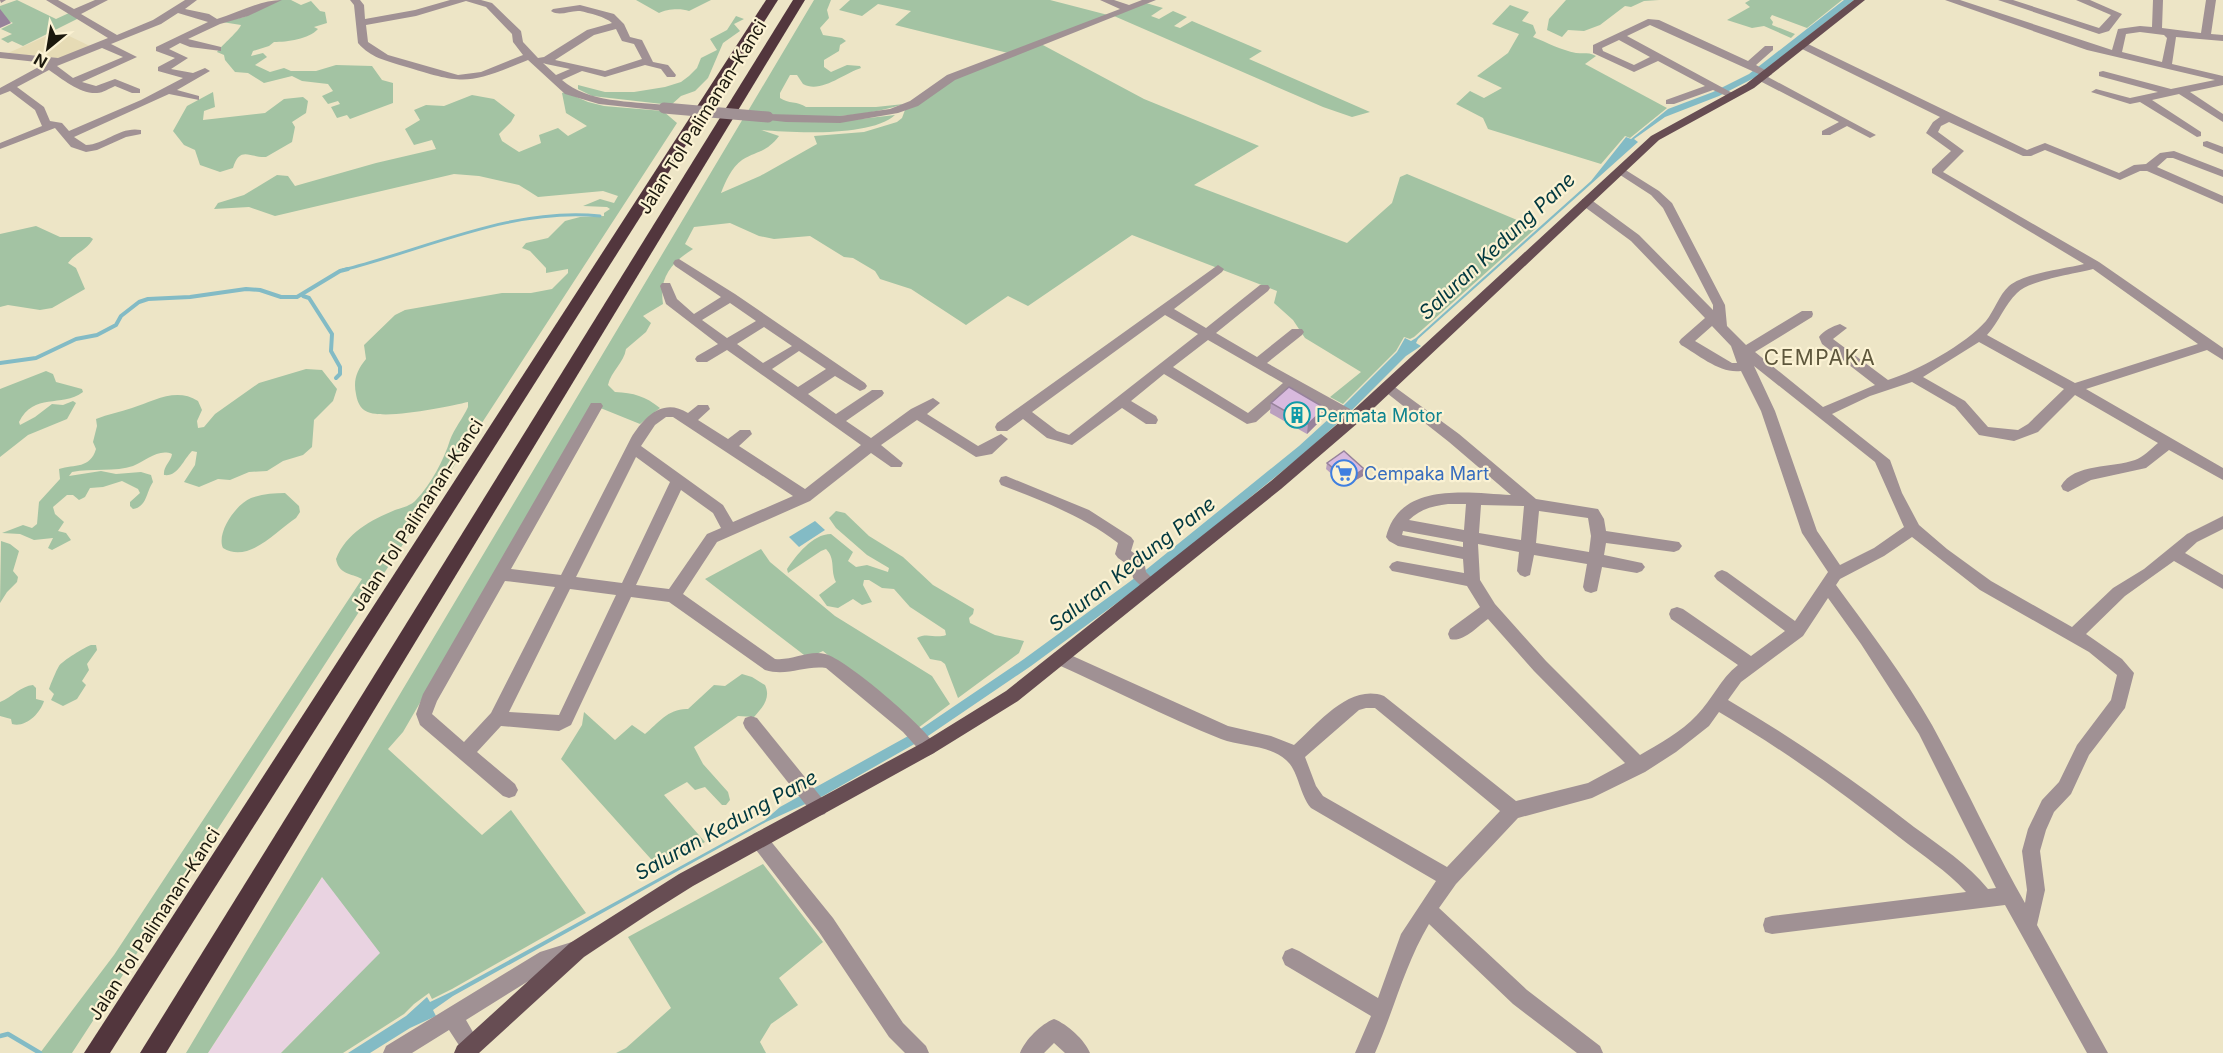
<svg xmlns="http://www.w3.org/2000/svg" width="2223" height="1053" font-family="Inter,sans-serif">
  <rect width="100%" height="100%" fill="#ede5c6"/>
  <!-- industrial -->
  <polygon fill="#e9d3e1" points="323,876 381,953 281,1053 208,1053"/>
  <!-- built -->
  <polygon fill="#e6dbb5" points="65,34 92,47 65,59 8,53 49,35 56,38"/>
  <!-- green -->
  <g fill="#a3c3a3">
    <polygon points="17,0 56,19 69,13 79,18 23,46 12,41 8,43 1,39 12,34 1,29 13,23 0,17 0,6"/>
    <path d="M280 0H291L301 5 311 1 320 11 325 12 327 23 314 27 318 29C309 39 287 42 274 42L269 46 253 51 251 56 263 53 267 57 255 65 270 72 284 68 291 71H316L336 65 372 66 382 80 393 83V103L350 119 347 115 337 118 331 107 340 104 338 101 328 104 322 96 333 91 328 84 302 81 292 76 264 83 248 73 235 72 225 60 224 55 217 52C223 44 239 31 241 25L222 22 244 17Z"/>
    <path d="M636 0H711L689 11C681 8 666 9 659 13Z"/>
    <path d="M814 0H831L827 10 829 18 820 28 823 35 842 38 846 41 840 45 839 51 824 60V67L831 72 847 65 860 66 861 68C844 73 821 94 803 84L797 75H790L780 93V98C788 104 798 101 806 107H876L904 104C852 120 802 120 748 111Z"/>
    <polygon points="850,0 1050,0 1108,15 1008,53 895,25 911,11 878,4 862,16 839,10"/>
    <polygon points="1566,0 1659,0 1644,1 1631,7 1625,6 1600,25 1584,31 1568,30 1562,37 1547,30 1549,19"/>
    <polygon points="1750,0 1842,0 1807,28 1772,15 1770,18 1773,22 1772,25 1795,34 1791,38 1764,26 1752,28 1727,20 1750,7 1745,3"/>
    <polygon points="1146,3 1163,8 1151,16 1159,19 1173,11 1187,17 1174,26 1180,28 1192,21 1262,51 1249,59 1370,112 1352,117 1323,107 1114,16"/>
    <path d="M1510 5 1529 12 1522 21 1533 25 1536 33 1533 37C1548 43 1561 50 1576 53 1584 54 1589 52 1596 56L1585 64 1667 108 1630 138 1625 136 1601 164 1488 129 1483 118 1456 104 1470 91 1484 98 1502 88 1477 76 1508 53 1519 34 1492 24Z"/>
    <polygon points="736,16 744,19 734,24 740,31 723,43 708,78 695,91 681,96 671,105 592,96 578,89 578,85 605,92 634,92 665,87 681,82 689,76 697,68 701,58 717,50 710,39 727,30"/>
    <path d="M1041 44 1144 99 1259 146 1194 185 1347 243 1392 203 1400 177 1407 174 1536 228 1414 337 1410 339 1404 337 1396 351 1343 404 1330 397 1361 372 1305 338 1293 320 1274 303 1277 291 1132 235 1028 306 1008 296 966 325 911 289 880 279 875 271 853 258 844 257 810 236 774 239 759 236 730 223 694 227 685 244 693 249C671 263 659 277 663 304L643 316 651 323 646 332 626 349C624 363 611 371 608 385L615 392C634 393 645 396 660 408L640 424 593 405 403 732 388 749 482 835 511 810 586 913 452 989 432 999 429 993 414 1004 404 1014 343 1053H281L380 953 322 877 208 1053H186L744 117 843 121 895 115C871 137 793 133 761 130L779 136C766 153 758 150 742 160 732 167 725 182 721 193L760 176 817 144 814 136 864 132 897 122 902 118 905 110 948 81Z"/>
    <path d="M213 92 215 107 204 111 203 120 265 113 284 99 303 97 308 101 306 113 292 122 295 127 292 142 266 157C250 158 240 145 233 168L220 172 200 165 195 150 184 145 173 131 187 106Z"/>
    <path d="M565 92 588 102 604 106 663 111 677 123 72 1053H40L114 955 362 579C351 573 339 575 336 559 346 533 371 520 395 510 402 508 412 505 416 500 431 484 444 460 450 440 454 429 463 418 468 407V402C450 406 379 422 364 410 359 406 357 400 356 394 353 380 357 370 366 359L364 345 395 315 405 310 502 293H531L552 289 568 273V269L546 273V268L530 251 522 248 526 243 548 238 565 221 580 217 604 216V213L610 209 607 207 583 206 600 199 614 203 618 196 603 191 538 197 519 185 479 176 454 174 275 216 249 207 214 209 218 203 244 195 277 175 288 176 295 186 376 163 436 149 432 140 414 145 405 129 420 120 414 110 426 105 444 106 472 95 494 99 515 115 511 122 499 134 502 141 519 152 541 143 539 135 558 128 568 136 587 126 566 113 562 93Z"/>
    <path d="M36 226 60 237H90L93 239C87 250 75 253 68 263L76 268 85 289 52 308 40 310 8 305 0 307V234Z"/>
    <path d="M306 369 322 370 337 389 333 401 314 420 312 447 303 455 283 461 267 471 249 472 230 480 218 479 199 487 184 482 195 465 197 452 192 451C183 460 178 477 164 475 163 466 171 462 172 454 159 448 145 461 133 466 116 472 92 468 72 472L69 476 101 471 116 474 141 472 151 475 153 482C146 492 147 507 133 509L130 506V502L140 493 138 489 122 481 103 487 90 488 85 497 79 500 73 495H67L53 507 55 514 64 522 58 531 66 533 71 540 52 550 48 548 53 538 34 540 20 534 2 533 23 525 32 528 37 524 39 502 60 479 59 469C75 464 90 469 96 449L93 442 97 426 96 419C108 414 120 412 132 408 154 401 176 387 198 401L202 410 197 421 198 428 204 427 215 414 259 383Z"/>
    <path d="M46 371 53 374 56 382 82 389 83 392C61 408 34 392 19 422L20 425 35 417 52 404 63 405 73 401 76 403 67 419 28 435 0 457V389Z"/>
    <path d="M285 493 299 506 300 512 296 518C276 531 249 564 223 548 216 533 236 504 251 498 262 494 274 493 285 493Z"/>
    <path d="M836 511 845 513 869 536 903 557 933 585 974 609 973 614 969 618 970 623 995 635 1024 641 1019 653 958 698 945 664 941 661 930 659 917 638C927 632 935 639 946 635L945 630 910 607 894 589 882 588 869 580H864L863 585 872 602 862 605 853 599 838 608 827 606 819 595 836 582C830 570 836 559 826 549L821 551 788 573 787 569C796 556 812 534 831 534L853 552 848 561 856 567 867 565 888 572 889 568 867 555 836 528 829 518Z"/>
    <polygon points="1,541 10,544 19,551 13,571 18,577 17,582 7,592 0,603"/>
    <polygon points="761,549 770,562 835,616 932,676 950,704 918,728 823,651 808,658 705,579"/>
    <path d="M91 645H96L97 650 87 664 89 670 82 681 86 685 77 699 63 706 51 700 54 694 49 689C51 683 56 671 59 666 62 661 85 647 91 645Z"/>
    <path d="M742 674 752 677 765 685C771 698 763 707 754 717L738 716 694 747 703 764 728 792 730 800 726 805H722L705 787 695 790 687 782 664 795 705 842 659 868 561 759 582 725 584 712 615 740 632 725 645 734C658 723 669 708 688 709L714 685 725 686Z"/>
    <path d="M33 685 36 688V699L44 701C40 714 25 728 12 724L11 719 0 716V702C12 697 21 686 33 685Z"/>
    <polygon points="763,864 823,942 779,978 798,1005 771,1024 760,1042 766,1053 616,1053 626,1048 671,1008 628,937"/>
  </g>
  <!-- water -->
  <g fill="#83bbc5">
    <polygon points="1844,0 1854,0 1756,77 1719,96 1665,117 1634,139 1638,142 1418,339 1416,343 1421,346 1406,356 1352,410 1307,451 1155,575 1031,666 925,738 823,796 766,822 453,996 433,1010 436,1016 410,1028 370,1053 348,1053 406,1016 427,997 430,1002 453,991 765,820 780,807 919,730 1024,659 1147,569 1299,446 1344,405 1397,352 1405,338 1411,341 1416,338 1591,181 1626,137 1631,139 1668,109 1713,92 1749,74"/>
    <polygon points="815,521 825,530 799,547 789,537"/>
  </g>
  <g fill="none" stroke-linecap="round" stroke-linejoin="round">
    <!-- stream-far2 -->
    <path stroke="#83bbc5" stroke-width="3" d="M343 270C427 249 512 207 600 216"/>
    <!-- stream-far1 -->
    <g stroke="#83bbc5" stroke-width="4">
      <polyline points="303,296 309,298 332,334 331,351 340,367 340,374 336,378"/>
      <polyline points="0,363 36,358 76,339 97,335 116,325 121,316 139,302 148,299 190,297 246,289 260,290 281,297 297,297 340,271 348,269"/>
    </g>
    <!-- stream -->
    <polyline stroke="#83bbc5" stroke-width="4.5" points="0,1036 8,1034 40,1053"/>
    <!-- minor -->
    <g fill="#a09194" fill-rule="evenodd">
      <polygon points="0,0 6,0 1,3"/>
      <path d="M46 0H58L74 9 95 0H108L81 14 117 35 153 20 185 0H197L185 9 209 14 217 19C238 13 260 0 282 0L248 16 220 24 188 39 221 47V51L190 47 180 43 169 49 188 58 171 69 193 73 205 68 210 71 177 90 199 96V100L169 94 74 137 86 145C106 144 120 126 141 130V134L126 137 97 150 86 152 71 147 55 128 0 149V143L42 126 35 110 10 91 0 95V88L46 63 0 58V52L58 58 108 38ZM178 13 208 22 156 47V51L175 58 158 67V71L183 78 141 100 69 131 62 123 50 121 44 107 17 87 49 70C62 79 80 94 97 93 103 93 110 88 115 86L132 93H140V89L115 79 96 86 82 82 137 57 111 44 161 24ZM102 48 123 57 73 78 57 66Z"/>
      <path d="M350 0H360L364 5 365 19 415 10 450 0H481L492 3 521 31 523 42 538 58 544 57 587 30 612 23C606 17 589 13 580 11 570 10 560 17 551 11L553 9 580 5 614 14 624 24 630 37 642 40 653 62 668 65 676 75 675 77H667L661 69 645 65 605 77 582 71 562 80C588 103 631 101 664 105L669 108 664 111 599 104 565 94 528 60C467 85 465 85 403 66 385 60 371 58 358 43L354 5ZM466 1 486 7 512 34 513 42 523 55 481 72 458 75 388 55 368 42 366 25 416 16ZM616 29 622 41 634 44 642 59 605 71 555 60 594 35ZM543 63 546 64 570 69 556 75Z"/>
      <polygon points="1100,0 1114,0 1129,5 1142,0 1156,0 955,80 918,106 898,113 840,123 786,122 768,120 763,117 768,114 840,116 890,109 910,101 947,75 1120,9"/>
      <path d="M1945 0H1960L2112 50 2118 29 2140 26 2152 27 2153 0H2163L2162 28 2201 33 2206 0H2216L2211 34 2223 35V41L2176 37 2172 64 2223 76V85L2190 92 2223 114V122L2179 94 2152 100 2201 132V136L2197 137 2140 102 2130 104 2091 92 2096 89 2130 98 2158 92 2099 76V72L2103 71 2171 89 2215 80 2087 50ZM2140 32 2164 35 2167 38 2162 62 2122 52 2126 34Z"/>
      <polygon points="1998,0 2013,0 2099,28 2111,15 2076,0 2090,0 2122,14 2109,31 2099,34"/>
      <path d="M1648 19 1659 20 1748 61 1765 46H1773V50L1756 65 1772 74 1768 77 1876 135 1870 138 1847 126 1830 135H1822V131L1839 122 1758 80 1757 78 1761 75 1650 25 1627 36 1738 96 1733 99 1713 90 1674 104H1666V100L1705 86 1658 61 1634 72 1593 53V45ZM1619 40 1650 57 1634 65 1603 51 1602 48Z"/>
      <path d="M1800 44H1808L2027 150 2045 143 2119 173 2134 165 2146 164 2160 153 2174 151 2223 170V177L2173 158H2167L2157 167 2223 196V204L2147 171H2140L2120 180 2045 150 2031 156H2023L1949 122 1941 126 1938 132 1964 151 1943 172 2099 262 2223 348V360L2207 350 2086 389 2223 468V480L2169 450 2146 468 2091 480 2068 492 2063 490 2061 486C2074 463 2113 468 2135 460 2143 457 2151 449 2158 443L2075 395 2038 432 2014 441 1979 435 1955 407 1912 382 1870 396 1832 414 1890 460 1902 493 1919 525 1947 549 1991 581 2072 627 2113 588 2144 569 2187 534 2223 516V529L2197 542 2185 553 2223 575V589L2174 561 2125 596 2086 634 2122 659 2134 673 2125 708 2089 755 2071 794 2054 812 2046 830 2040 851 2045 890 2037 925 2108 1053H2087L2005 905 1772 934 1765 932 1763 925 1765 918 1772 916 1966 892C1947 871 1922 855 1899 837 1842 792 1782 749 1719 712L1709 726 1676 752 1645 772 1592 798 1518 818 1456 884 1439 908 1527 990 1600 1046 1603 1053H1577L1513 1004 1429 924C1405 964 1394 1010 1375 1053H1355L1371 1016 1285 965 1282 958 1285 951 1292 948 1299 951 1378 998 1401 934 1436 881 1311 808C1299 794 1299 771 1286 760 1268 744 1241 747 1221 739 1164 716 1110 688 1054 663L1052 658 1054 653 1060 651 1066 653 1228 726 1271 736 1294 745C1317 725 1349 683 1384 696L1516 801 1588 783 1625 763 1534 671 1488 619C1478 626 1463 643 1450 639L1448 634 1450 629 1480 607 1467 586 1392 571 1389 567 1392 563 1397 561 1464 573 1463 559 1398 546 1389 541 1386 537C1400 481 1467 493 1511 495L1449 442 1383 390 1381 387 1383 384 1388 382 1459 434 1536 499 1598 509 1604 519 1606 531 1679 542 1682 546 1679 550 1674 552 1606 543 1604 555 1642 563 1645 567 1642 571 1637 573 1602 567 1597 591 1591 593 1585 591 1583 587 1587 564 1534 555 1530 575 1525 577 1520 575 1517 571 1519 552 1478 544 1480 580 1495 604 1546 661 1640 755C1659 744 1681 732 1697 715 1712 700 1720 679 1738 665L1671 619 1669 614 1671 609 1677 607 1683 609 1751 656 1785 631 1717 580 1714 576 1717 572 1722 570 1727 572 1795 621 1828 572 1802 533 1761 411 1741 371C1720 374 1699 355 1681 345L1679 342 1681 339 1705 318 1631 241 1582 205V199H1590L1639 235 1713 310V305L1663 208 1651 195 1614 171 1616 169H1624L1659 191 1672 203 1725 305 1727 326 1746 345 1802 311H1812L1813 314 1812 317 1755 352 1823 407 1875 385 1822 344 1819 337C1823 331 1833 326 1840 324L1847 328 1833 339 1888 380C1917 371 1966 344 1986 321 1994 311 1999 295 2009 286 2024 273 2064 269 2084 264L1932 173V169L1951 151 1926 133 1933 122 1940 117 1800 48ZM2093 269 2198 344 2075 383 1987 335C1999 322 2005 304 2017 293 2030 280 2074 274 2093 269ZM1712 326 1731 346 1737 363H1732L1695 341ZM1979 342 2064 389 2028 424 2018 430 1988 427 1965 401 1923 377ZM1754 366 1875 462 1904 527 1874 548 1840 565 1817 531 1775 411ZM1448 504H1466L1464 530 1409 520C1420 509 1433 506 1448 504ZM1481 505 1524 506 1521 540 1479 533ZM1539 511 1588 518 1591 536 1589 552 1536 543ZM1403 531 1463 542V547L1402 535ZM1912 537 1980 590 2089 652 2117 675 2111 700 2077 745 2059 782 2042 800 2028 829 2022 851 2027 890 2025 903C1992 845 1964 783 1932 725 1904 676 1869 630 1836 585L1840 579 1884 556ZM1828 598 1861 644 1919 734 1996 888 1988 889C1968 864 1940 846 1914 827 1855 781 1793 738 1728 700L1741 682 1803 636ZM1366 708H1375L1500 811 1447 867 1323 796 1316 786 1305 757 1359 710Z"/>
      <polygon points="2207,141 2223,147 2223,154 2203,146 2203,142"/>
      <path d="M679 259 735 294 865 383 867 386 865 389 860 391 835 376 808 394 836 414 872 390H882L884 393 882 396 846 421 871 438 911 409 933 398 940 403 927 414 978 446 1001 434 1008 439 992 454 976 457 917 420 881 445 903 463 901 467H891L871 453 810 501 717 542 683 594 775 659C792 661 808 650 825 654 845 658 928 729 937 748L934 753 928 756 922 753 903 732 826 668C805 665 787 677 765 670L669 602 631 597 571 725 559 731 501 726 477 752 515 784 518 790 515 796 509 798 503 796 420 725 416 714 423 694 591 403H601L603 406 511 569 561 575 631 438C644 417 663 397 688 413L698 405H708L710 409 698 420 728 439 740 430H750L752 434 739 446 805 489 861 445 727 350 707 362H697L695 359 697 356 718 344 666 304 660 286 662 283H670L677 299 694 314 721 297 675 266 673 263 675 260ZM730 303 756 321 727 338 702 320ZM764 327 792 346 763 363 737 344ZM799 351 826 369 798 387 772 369ZM666 417H673L793 496 733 522 723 505 641 446 655 425ZM636 457 670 482 622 583 576 577ZM681 490 713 513 721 528 707 534 669 589 636 585ZM505 581 555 587 491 713 464 742 432 714 437 701ZM570 589 616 595 559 715 509 712Z"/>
      <path d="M1218 265 1224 269 1222 272 1174 309 1206 328 1260 285H1268L1270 288 1268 291 1216 333 1257 357 1292 329H1302L1304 332 1302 335 1267 363 1359 414 1361 418 1359 422H1349L1293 389 1256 422 1247 424 1164 374 1131 401 1156 416 1158 420 1156 424H1146L1122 408 1072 445 1047 438 1023 419 1007 431H997L995 427 997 423ZM1165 315 1198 334 1069 435 1057 431 1032 412ZM1208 340 1283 383 1248 413 1173 367Z"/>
      <path d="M1006 476 1089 510 1131 537 1134 541 1131 551 1144 560 1146 572 1159 585 1157 589C1146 593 1140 585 1133 578L1131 567 1118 558 1115 554 1118 543C1083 516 1042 501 1001 485L999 481 1001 477Z"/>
      <polygon points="751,716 757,718 825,802 828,808 825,814 819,816 813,814 745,728 743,723 745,718"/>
      <polygon points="759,831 765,834 833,918 903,1023 926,1046 929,1053 905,1053 889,1037 819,932 753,846 750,840 753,834"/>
      <polygon points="575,941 582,944 585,951 582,958 551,967 466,1020 481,1046 478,1053 464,1053 449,1030 412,1053 383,1053 386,1046 540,952"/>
      <path d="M1054 1019C1067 1024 1085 1040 1090 1053H1065L1054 1043 1044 1053H1020C1025 1040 1041 1024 1054 1019Z"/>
    </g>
    <!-- major -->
    <polygon fill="#674d53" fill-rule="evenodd" points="1854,0 1865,0 1754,88 1659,140 1359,422 1281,489 1018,701 934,753 693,886 650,913 584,957 479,1053 454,1053 457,1046 570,943 679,874 922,743 1006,691 1271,481 1349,414 1651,136 1746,84"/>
    <!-- highway -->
    <g fill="#52363d" fill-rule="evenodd">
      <polygon points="766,0 778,0 110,1053 84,1053"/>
      <polygon points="793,0 805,0 166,1053 140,1053"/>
    </g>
    <!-- minor-bridge -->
    <polyline stroke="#a09194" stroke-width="11" points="664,108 768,117"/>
  </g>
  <!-- wall -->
  <g fill="#baa0bf">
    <polygon points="1271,403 1323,418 1307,434 1270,413"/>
    <polygon points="1327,463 1364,469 1363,476 1345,486 1326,469"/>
  </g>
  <!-- shaded-wall -->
  <g fill="#97829b">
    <polygon points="0,9 11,23 0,28"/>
    <polygon points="1325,408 1323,418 1307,434 1308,424"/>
    <polygon points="1364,469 1363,476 1345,486 1347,480"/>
  </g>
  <!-- building -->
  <g fill="#d8bade" stroke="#97829b" stroke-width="1.5">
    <polygon points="1289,387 1325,408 1308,424 1271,403"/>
    <polygon points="1344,451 1364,469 1347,480 1327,463"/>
  </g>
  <!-- icons -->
  <defs>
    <g id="building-ring" transform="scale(1.35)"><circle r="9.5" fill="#fbf2d3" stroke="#0f9aa8" stroke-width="1.5"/><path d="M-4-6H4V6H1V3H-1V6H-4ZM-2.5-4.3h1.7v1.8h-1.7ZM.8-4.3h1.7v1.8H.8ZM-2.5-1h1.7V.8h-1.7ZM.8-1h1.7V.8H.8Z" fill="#0f9aa8"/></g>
    <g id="supermarket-ring" transform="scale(1.35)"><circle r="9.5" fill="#fbf2d3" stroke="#3f7fe0" stroke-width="1.5"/><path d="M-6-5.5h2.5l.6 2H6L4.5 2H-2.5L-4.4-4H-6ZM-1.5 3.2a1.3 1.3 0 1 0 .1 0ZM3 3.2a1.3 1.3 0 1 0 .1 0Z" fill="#3f7fe0"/></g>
  </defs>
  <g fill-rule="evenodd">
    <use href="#building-ring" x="1297" y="415"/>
    <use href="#supermarket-ring" x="1344" y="473"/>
  </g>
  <g text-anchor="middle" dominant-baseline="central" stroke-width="4.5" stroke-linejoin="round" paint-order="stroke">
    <!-- street labels -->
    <g font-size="18" fill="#1b180d" stroke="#fbf2d3">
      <text transform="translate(702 117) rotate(-58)">Jalan Tol Palimanan–Kanci</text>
      <text transform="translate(417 515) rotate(-57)">Jalan Tol Palimanan–Kanci</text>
      <text transform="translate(154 924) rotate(-57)">Jalan Tol Palimanan–Kanci</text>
    </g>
    <!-- culture labels -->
    <g font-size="18" fill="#0d838f" stroke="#fbf2d3" text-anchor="start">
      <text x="1316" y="415">Permata Motor</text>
    </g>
    <!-- shop labels -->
    <g font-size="18" fill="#366cbe" stroke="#fbf2d3" text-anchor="start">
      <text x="1364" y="473">Cempaka Mart</text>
    </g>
    <!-- water labels -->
    <g font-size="20" font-style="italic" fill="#00383f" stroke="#fbf2d3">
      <text transform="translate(1497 246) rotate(-43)">Saluran Kedung Pane</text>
      <text transform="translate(1132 564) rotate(-38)">Saluran Kedung Pane</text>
      <text transform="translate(726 825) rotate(-29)">Saluran Kedung Pane</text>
    </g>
    <!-- quarter labels -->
    <g font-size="21" letter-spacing="1.5" fill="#5e573c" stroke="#fbf2d3">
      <text x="1820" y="357">CEMPAKA</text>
    </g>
  </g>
  <!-- north arrow -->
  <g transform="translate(48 48) rotate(210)" stroke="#fbf2d3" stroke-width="4.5" paint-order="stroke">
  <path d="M0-4.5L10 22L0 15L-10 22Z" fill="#1b180d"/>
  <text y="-9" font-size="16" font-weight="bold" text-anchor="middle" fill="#1b180d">N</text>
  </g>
</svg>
